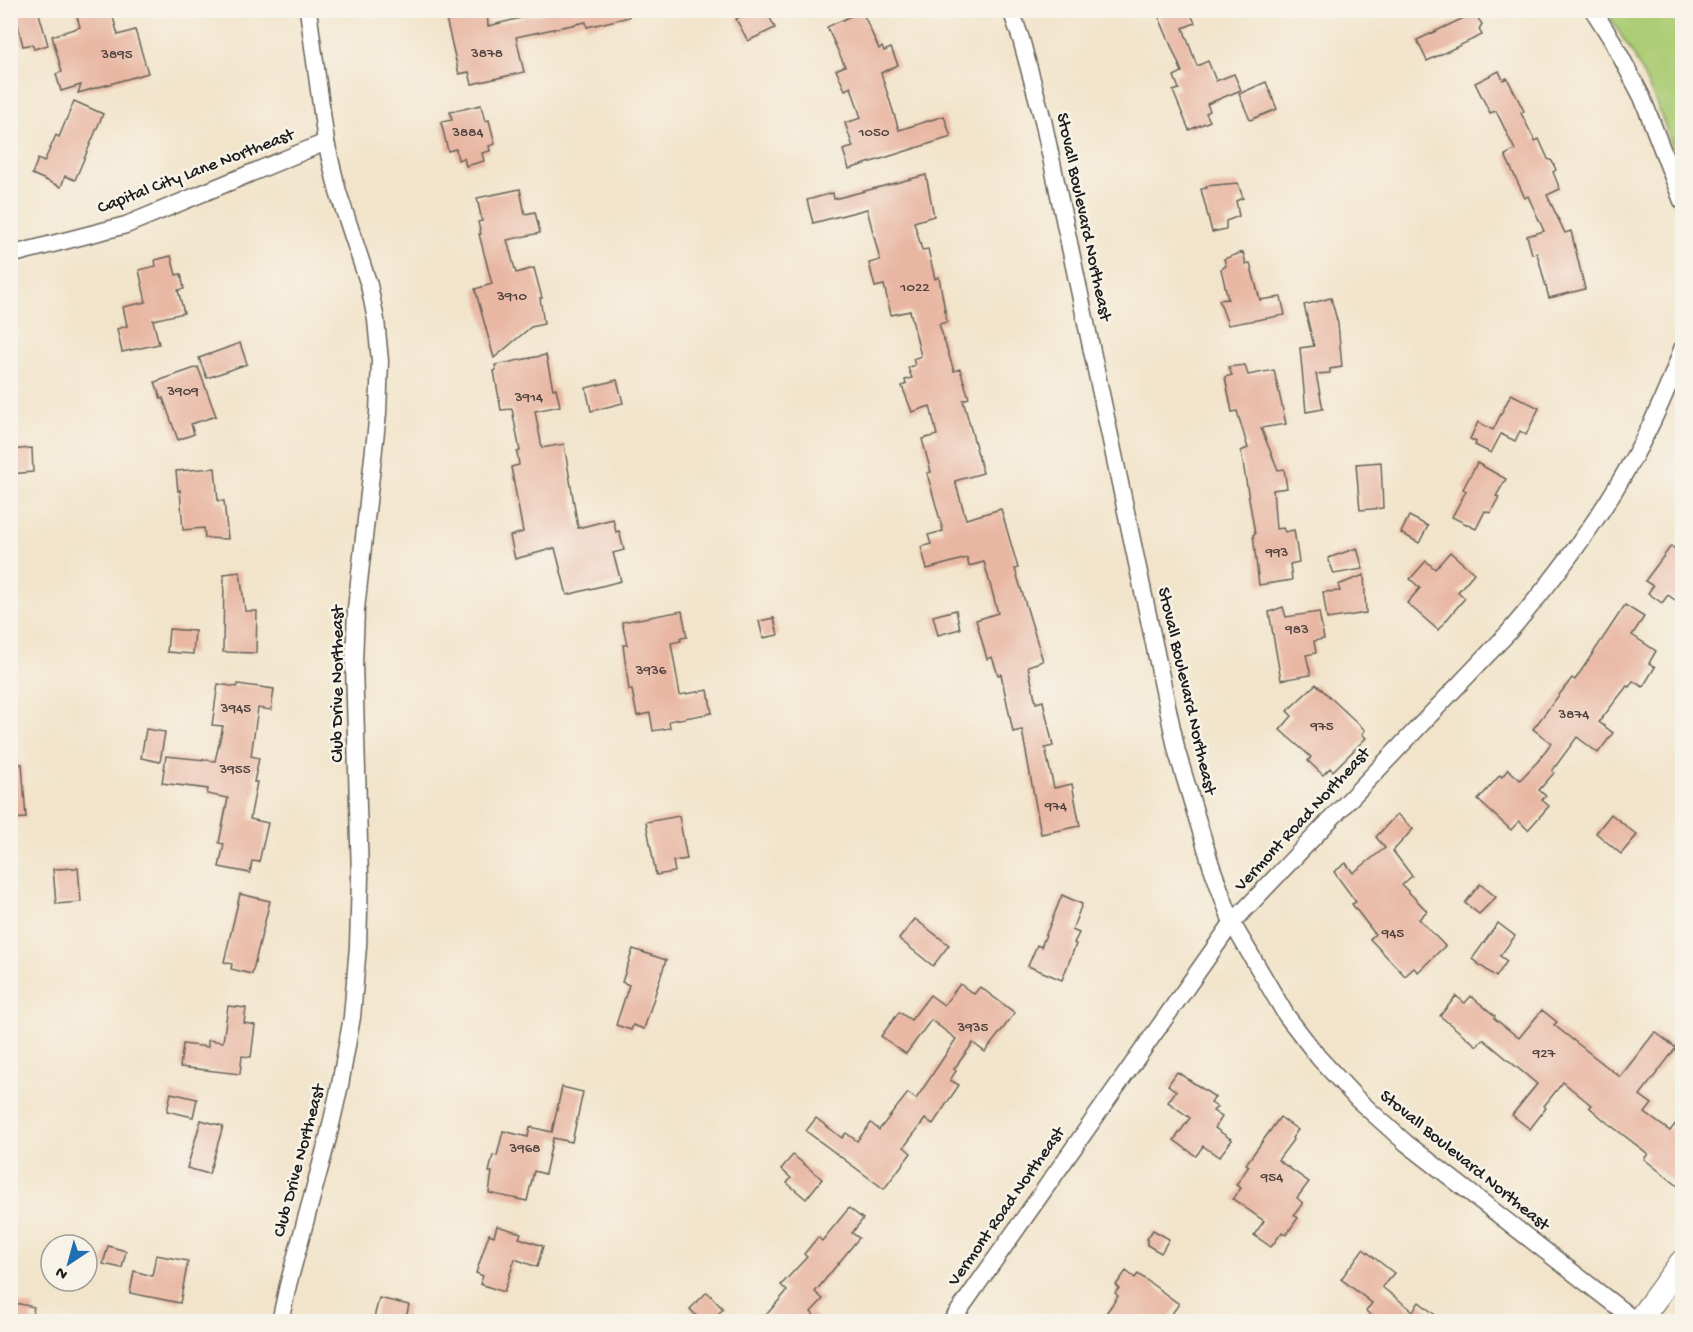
<svg xmlns="http://www.w3.org/2000/svg" width="1693" height="1332" font-family="'Gochi Hand',sans-serif">
  <rect width="100%" height="100%" fill="#f7f3e8"/>
  <filter id="ink" filterUnits="userSpaceOnUse"><feTurbulence type="fractalNoise" baseFrequency=".0167" numOctaves="2"/><feDisplacementMap in="SourceGraphic" scale="12" xChannelSelector="R" yChannelSelector="G"/><feConvolveMatrix kernelMatrix="1 2 1 2 8 2 1 2 1" color-interpolation-filters="sRGB"/></filter>
  <filter id="wash" filterUnits="userSpaceOnUse"><feTurbulence type="fractalNoise" baseFrequency=".008" numOctaves="4" result="noise"/><feDisplacementMap in="SourceGraphic" scale="24" xChannelSelector="R" yChannelSelector="G"/><feGaussianBlur stdDeviation="1.35" result="paint"/><feColorMatrix in="noise" values="0 0 0 0 0 0 0 0 0 0 0 0 0 0 0 0 0 1.4 0 .05"/><feComposite in="paint" operator="in"/></filter>
  <g filter="url(#wash)">
    <rect width="100%" height="100%" fill="#f2e4cb"/>
    <!-- green -->
    <polygon fill="#accc74" stroke="#647448" stroke-width="1.5" points="1606,11 1682,11 1682,172 1657,105 1634,56"/>
    <g id="blocks">
      <!-- building -->
      <g fill="#e8b6a2">
        <polygon points="14,10 38,10 48,45 34,49 32,44 23,46"/>
        <polygon points="84,10 111,10 118,35 135,30 148,73 78,93 81,85 61,91 56,74 62,72 52,36 80,27 76,13"/>
        <polygon points="444,10 487,10 488,26 554,10 629,10 629,17 587,27 586,22 516,37 524,72 472,84 469,72 459,74"/>
        <polygon points="752,10 766,10 775,28 748,41 736,19"/>
        <polygon points="1156,10 1189,10 1195,23 1183,28 1197,66 1208,61 1216,81 1234,74 1241,90 1207,104 1210,111 1206,113 1210,121 1189,130 1173,91 1179,89 1174,76 1182,72"/>
        <polygon points="862,11 879,49 882,47 884,51 891,48 898,65 881,73 899,130 944,116 951,137 849,169 843,150 853,147 845,123 861,118 851,87 845,90 836,70 845,66 827,27"/>
        <polygon points="1474,13 1482,24 1479,29 1482,35 1427,61 1417,40"/>
        <polygon points="1499,71 1503,80 1507,78 1524,111 1521,113 1535,141 1539,139 1548,159 1552,161 1556,170 1553,172 1560,189 1547,195 1565,233 1571,231 1585,289 1549,298 1537,253 1532,254 1527,236 1544,231 1528,196 1525,198 1505,155 1515,150 1496,111 1490,113 1475,83"/>
        <polygon points="1266,82 1277,109 1250,120 1239,94"/>
        <polygon points="74,101 103,114 75,180 65,176 61,187 32,174 38,159 44,162 56,135 59,137"/>
        <polygon points="481,105 485,121 489,120 495,144 489,146 490,151 482,153 484,161 466,166 464,158 458,160 456,149 448,151 441,122 452,120 450,112"/>
        <polygon points="926,175 934,216 914,222 922,250 928,249 935,279 939,277 947,322 939,324 954,371 960,369 969,398 963,400 983,473 955,481 966,519 1001,509 1018,568 1015,569 1043,661 1028,666 1036,703 1043,701 1053,746 1045,748 1054,788 1072,784 1080,826 1041,834 1022,730 1013,732 1001,674 998,675 992,657 987,659 976,620 998,613 984,562 969,566 967,558 927,569 921,547 931,544 928,535 943,531 927,473 931,472 922,439 937,435 930,406 912,412 902,386 906,384 905,380 912,378 908,368 915,365 913,359 921,356 910,311 891,315 884,285 875,287 869,263 880,260 867,209 813,223 807,200 833,193 834,199"/>
        <polygon points="1238,183 1243,198 1236,201 1239,216 1226,221 1226,229 1212,232 1201,189 1207,188 1206,186"/>
        <polygon points="520,189 525,214 535,212 540,233 507,240 516,273 534,268 542,298 540,298 544,324 531,327 494,358 475,289 492,284 479,234 481,234 478,222 482,221 477,198"/>
        <polygon points="1243,252 1246,264 1250,263 1260,300 1281,297 1285,315 1228,325 1219,300 1228,299 1221,269 1226,266 1224,259"/>
        <polygon points="171,256 176,275 181,274 184,289 178,290 184,313 153,320 159,344 122,352 117,329 127,326 123,307 146,302 139,270 156,266 155,260"/>
        <polygon points="1331,298 1338,324 1342,367 1330,369 1330,373 1316,374 1323,409 1306,412 1300,348 1314,346 1304,305"/>
        <polygon points="240,343 247,364 207,378 199,358"/>
        <polygon points="546,355 553,389 556,388 560,406 535,411 542,448 564,444 578,528 613,519 616,532 619,531 624,550 613,553 621,581 567,595 555,548 515,559 510,536 523,532 511,467 519,465 517,452 520,451 512,409 501,410 494,371 496,370 495,365"/>
        <polygon points="1245,365 1248,375 1274,370 1286,424 1261,428 1278,470 1284,469 1287,488 1273,490 1276,529 1283,528 1285,532 1294,530 1299,562 1290,564 1292,580 1259,585 1253,535 1255,534 1241,451 1248,448 1237,411 1232,412 1225,377 1232,375 1228,367"/>
        <polygon points="198,367 216,416 191,424 194,434 178,440 163,398 161,399 155,382"/>
        <polygon points="617,380 623,403 591,411 586,388"/>
        <polygon points="1511,394 1539,408 1526,435 1520,431 1515,441 1501,434 1491,453 1475,445 1476,442 1470,439 1478,422 1493,430"/>
        <polygon points="32,448 33,472 10,474 10,450"/>
        <polygon points="1381,462 1383,508 1360,510 1356,464"/>
        <polygon points="1477,463 1506,479 1496,496 1499,497 1490,513 1485,511 1476,529 1452,517 1466,491 1463,489"/>
        <polygon points="215,468 218,501 224,501 228,539 205,538 204,528 183,530 180,490 178,491 176,471"/>
        <polygon points="1409,516 1428,526 1419,543 1401,533"/>
        <polygon points="1671,546 1683,555 1683,606 1668,595 1662,603 1648,593 1653,586 1645,581"/>
        <polygon points="1357,548 1363,569 1334,574 1328,558"/>
        <polygon points="1450,552 1474,573 1458,592 1465,598 1438,630 1407,603 1420,588 1410,579 1426,561 1435,569"/>
        <polygon points="240,572 245,611 257,611 256,653 223,652 224,574"/>
        <polygon points="1364,575 1366,613 1327,619 1323,592 1340,591 1338,585"/>
        <polygon points="1625,605 1644,617 1632,635 1656,651 1649,663 1655,667 1643,687 1633,681 1629,687 1627,686 1599,722 1613,733 1598,753 1577,737 1552,771 1554,773 1539,790 1546,796 1542,800 1549,806 1528,830 1519,821 1511,830 1478,800 1500,775 1502,777 1508,769 1520,780 1539,760 1551,743 1533,729 1572,678 1575,680"/>
        <polygon points="1283,607 1286,617 1319,612 1324,639 1314,641 1316,653 1306,655 1311,675 1281,680 1269,612"/>
        <polygon points="956,610 960,629 938,635 933,616"/>
        <polygon points="682,611 687,637 680,638 681,641 671,643 680,695 708,690 712,713 669,721 670,728 653,731 650,713 637,716 632,690 629,690 623,645 627,645 622,622"/>
        <polygon points="774,618 778,635 763,638 759,621"/>
        <polygon points="169,629 195,631 193,654 167,652"/>
        <polygon points="218,684 237,687 238,684 274,689 271,710 258,708 251,756 259,758 254,782 257,782 250,819 268,823 259,862 252,861 250,873 219,867 224,844 219,843 228,798 207,794 208,789 162,783 166,756 215,761 223,726 212,725"/>
        <polygon points="1316,684 1365,730 1362,734 1366,738 1333,771 1330,768 1323,775 1308,761 1311,757 1280,730 1292,716 1287,711"/>
        <polygon points="146,729 165,732 160,762 141,758"/>
        <polygon points="10,764 22,764 26,818 10,819"/>
        <polygon points="1397,814 1413,829 1393,851 1412,876 1402,885 1427,911 1419,919 1445,946 1418,972 1414,968 1405,976 1370,939 1375,934 1352,904 1356,902 1334,872 1346,863 1353,873 1385,848 1376,837"/>
        <polygon points="1611,814 1637,835 1621,854 1596,833"/>
        <polygon points="679,816 687,859 673,861 675,872 656,875 646,822"/>
        <polygon points="78,868 81,902 56,904 53,869"/>
        <polygon points="1480,884 1496,897 1479,914 1465,903"/>
        <polygon points="240,894 270,901 252,974 231,969 232,964 224,962"/>
        <polygon points="1062,895 1082,904 1072,930 1079,933 1074,943 1076,944 1062,980 1028,966 1037,945 1041,947"/>
        <polygon points="915,919 949,945 933,966 899,939"/>
        <polygon points="1498,923 1515,936 1500,956 1507,961 1496,977 1472,959"/>
        <polygon points="633,949 666,960 644,1029 633,1025 631,1030 616,1025 629,985 622,982"/>
        <polygon points="960,984 974,994 980,987 1015,1013 985,1052 973,1043 954,1069 956,1071 950,1080 959,1085 933,1124 925,1119 904,1147 911,1153 884,1189 806,1131 816,1118 842,1138 846,1133 857,1141 871,1123 879,1130 908,1093 916,1099 956,1039 931,1020 906,1054 881,1036 899,1012 911,1020 930,995 944,1005"/>
        <polygon points="1456,996 1465,1003 1471,996 1495,1016 1494,1018 1519,1038 1542,1010 1557,1022 1554,1025 1620,1077 1655,1032 1676,1048 1640,1095 1652,1104 1645,1113 1670,1131 1683,1114 1683,1190 1644,1159 1648,1154 1605,1121 1589,1107 1591,1105 1563,1082 1544,1106 1546,1108 1530,1129 1512,1115 1537,1084 1483,1039 1477,1046 1440,1016"/>
        <polygon points="228,1006 246,1008 244,1023 255,1025 251,1057 242,1056 240,1074 180,1067 183,1044 208,1047 208,1040 223,1042"/>
        <polygon points="1177,1072 1215,1097 1211,1103 1217,1107 1213,1111 1222,1117 1215,1128 1232,1140 1219,1157 1203,1146 1196,1156 1174,1140 1190,1118 1168,1102 1176,1091 1168,1085"/>
        <polygon points="562,1087 583,1092 572,1142 553,1138 545,1174 534,1171 527,1201 489,1193 492,1172 489,1172 493,1155 497,1156 503,1131 528,1137 530,1127 552,1132"/>
        <polygon points="171,1093 197,1099 193,1117 167,1111"/>
        <polygon points="1280,1117 1298,1130 1292,1138 1293,1140 1278,1160 1309,1182 1297,1198 1303,1203 1294,1215 1298,1218 1286,1235 1282,1232 1271,1247 1254,1235 1264,1221 1233,1199 1241,1188 1236,1185 1249,1166 1246,1164"/>
        <polygon points="201,1120 223,1126 209,1174 187,1168"/>
        <polygon points="793,1155 822,1179 806,1199 787,1183 791,1178 781,1169"/>
        <polygon points="849,1208 863,1219 852,1233 859,1238 815,1292 823,1299 811,1312 820,1322 760,1322 787,1291 781,1285 807,1257 804,1254 818,1237 822,1241"/>
        <polygon points="497,1226 521,1233 519,1238 543,1246 537,1267 515,1259 504,1292 480,1284 483,1276 476,1273 489,1234 494,1236"/>
        <polygon points="1153,1230 1169,1239 1161,1253 1147,1245 1147,1239"/>
        <polygon points="108,1246 126,1251 122,1268 103,1264"/>
        <polygon points="1363,1249 1394,1273 1382,1287 1413,1311 1419,1302 1444,1322 1380,1322 1366,1311 1372,1303 1341,1279"/>
        <polygon points="156,1255 188,1261 180,1303 130,1293 134,1271 152,1276"/>
        <polygon points="1126,1271 1135,1278 1138,1274 1179,1304 1166,1322 1100,1322 1118,1296 1115,1293 1119,1288 1116,1285"/>
        <polygon points="707,1292 723,1309 710,1322 702,1322 690,1309"/>
        <polygon points="379,1298 409,1305 405,1322 373,1322"/>
        <polygon points="10,1302 34,1307 31,1322 10,1322"/>
      </g>
    </g>
  </g>
  <g filter="url(#ink)">
    <use href="#blocks" fill-opacity="0" stroke="#676259" stroke-width="1.5"/>
    <g fill="none" stroke-linecap="round" stroke-linejoin="round">
      <!-- minor casing -->
      <g stroke="#676259" stroke-width="19">
        <g id="minor">
          <polyline points="1011,10 1021,39 1043,120 1177,752 1211,865 1232,923 1286,1015 1319,1058 1358,1100 1406,1143 1637,1322"/>
          <polyline points="1593,10 1612,40 1642,97 1682,201"/>
          <polyline points="10,255 126,225 326,142"/>
          <polyline points="280,1322 288,1285 328,1138 340,1085 352,1017 358,946 360,877 354,664 356,609 378,413 380,361 376,320 369,285 338,192 326,142 308,10"/>
          <path d="M951 1322 1232 923 1508 633C1581 548 1646 456 1682 349"/>
        </g>
      </g>
      <!-- secondary casing -->
      <g stroke="#676259" stroke-width="26">
        <polyline id="secondary" points="1638,1322 1682,1262"/>
      </g>
      <!-- minor -->
      <use href="#minor" stroke="#fff" stroke-width="16"/>
      <!-- secondary -->
      <use href="#secondary" stroke="#fff" stroke-width="24"/>
    </g>
  </g>
  <g text-anchor="middle" dominant-baseline="central" stroke-width="5" stroke-linejoin="round" paint-order="stroke">
    <!-- number labels -->
    <g font-size="15" fill="#4f423e">
      <text x="487" y="54">3878</text>
      <text x="117" y="55">3895</text>
      <text x="468" y="133">3884</text>
      <text x="874" y="133">1050</text>
      <text x="915" y="288">1022</text>
      <text x="512" y="297">3910</text>
      <text x="183" y="392">3909</text>
      <text x="529" y="398">3914</text>
      <text x="1277" y="553">993</text>
      <text x="1297" y="630">983</text>
      <text x="651" y="671">3936</text>
      <text x="236" y="709">3945</text>
      <text x="1574" y="715">3874</text>
      <text x="1322" y="727">975</text>
      <text x="235" y="770">3955</text>
      <text x="1056" y="807">974</text>
      <text x="1393" y="934">945</text>
      <text x="973" y="1028">3935</text>
      <text x="1544" y="1054">927</text>
      <text x="525" y="1149">3968</text>
      <text x="1272" y="1178">954</text>
    </g>
    <!-- street labels -->
    <g font-size="18" fill="#1c1c1c" stroke="#f7f3e8">
      <text transform="translate(196 172) rotate(-21)">Capital City Lane Northeast</text>
      <text transform="translate(1083 217) rotate(78)">Stovall Boulevard Northeast</text>
      <text transform="translate(338 684) rotate(-90)">Club Drive Northeast</text>
      <text transform="translate(1186 691) rotate(77)">Stovall Boulevard Northeast</text>
      <text transform="translate(1303 820) rotate(-47)">Vermont Road Northeast</text>
      <text transform="translate(300 1161) rotate(-75)">Club Drive Northeast</text>
      <text transform="translate(1464 1161) rotate(39)">Stovall Boulevard Northeast</text>
      <text transform="translate(1007 1207) rotate(-55)">Vermont Road Northeast</text>
    </g>
  </g>
  <!-- margin -->
  <rect width="1693" height="1332" fill="none" stroke="#f7f3e8" stroke-width="36"/>
  <!-- north arrow -->
  <g transform="translate(69 1263) rotate(216)"><circle r="28" fill="#f7f3e8" stroke="#9f9d96" stroke-width="1.5"/>
  <path d="M0-4.5L10 22L0 15L-10 22Z" fill="#1f6fb2"/>
  <text y="-9" font-size="16" font-weight="bold" text-anchor="middle" fill="#1c1c1c">N</text>
  </g>
</svg>
